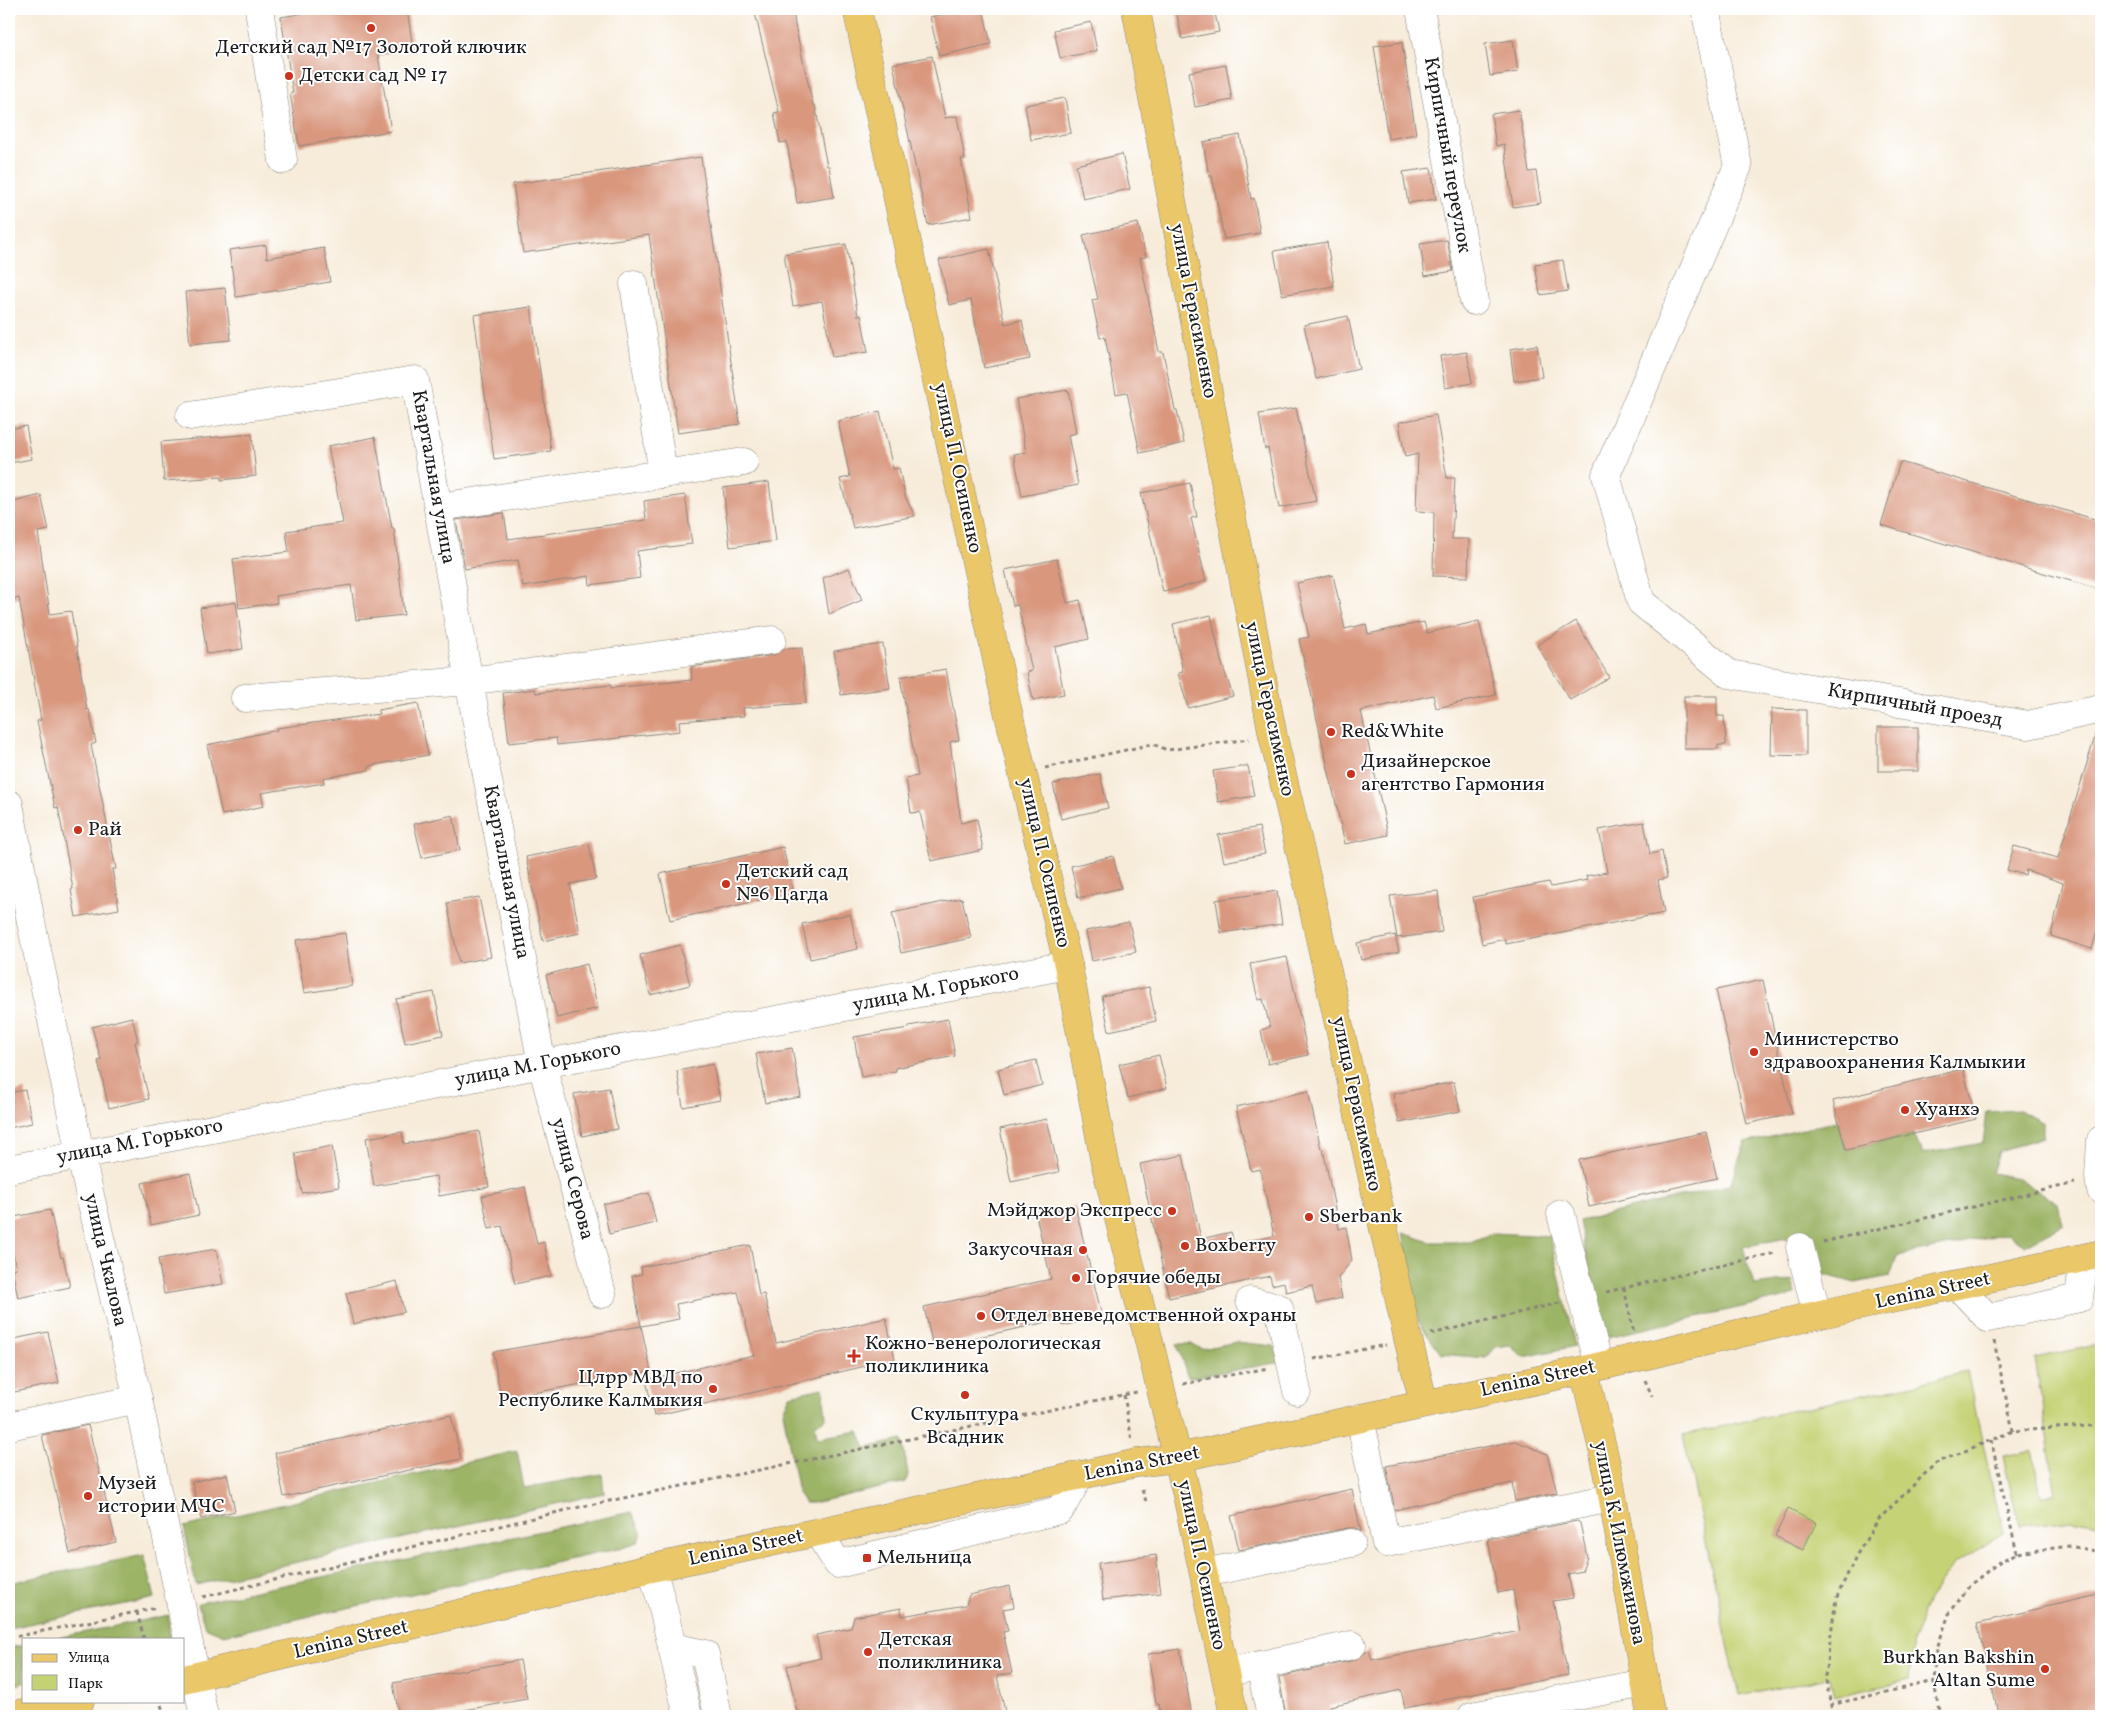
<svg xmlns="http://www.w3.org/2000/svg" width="2110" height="1725" font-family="Vollkorn,serif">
  <rect width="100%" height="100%" fill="#fff"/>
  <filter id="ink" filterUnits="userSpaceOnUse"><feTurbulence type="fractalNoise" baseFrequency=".02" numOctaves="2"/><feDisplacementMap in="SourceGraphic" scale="10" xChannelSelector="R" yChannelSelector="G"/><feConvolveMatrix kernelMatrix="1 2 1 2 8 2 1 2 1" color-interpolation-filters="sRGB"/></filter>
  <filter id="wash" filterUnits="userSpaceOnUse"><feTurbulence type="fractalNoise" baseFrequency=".0096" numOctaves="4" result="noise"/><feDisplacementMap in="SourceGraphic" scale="20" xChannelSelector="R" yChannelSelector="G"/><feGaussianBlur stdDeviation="1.12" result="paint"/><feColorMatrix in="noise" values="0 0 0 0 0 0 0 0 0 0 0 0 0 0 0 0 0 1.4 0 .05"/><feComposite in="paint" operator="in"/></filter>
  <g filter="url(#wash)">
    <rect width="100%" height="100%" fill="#f7ecda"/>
    <!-- green -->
    <g fill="#c5d274" stroke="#707748" fill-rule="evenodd">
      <polygon points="2101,1344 2101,1526 2074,1520 2019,1526 2003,1456 2032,1450 2041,1496 2056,1495 2035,1358"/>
      <path d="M1967 1372 2003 1533 1954 1564 1928 1599 1913 1641 1909 1680 1834 1697 1830 1678 1739 1696 1683 1435ZM1788 1510 1816 1523 1803 1550 1775 1536Z"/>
    </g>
    <!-- forest -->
    <g fill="#9cb466" stroke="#5c6841">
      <polygon points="2019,1110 2043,1123 2043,1137 1999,1151 1992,1173 2018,1178 2058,1204 2063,1225 2024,1246 2008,1233 1897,1256 1890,1276 1855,1283 1819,1273 1810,1233 1743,1247 1754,1285 1792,1280 1796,1295 1603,1338 1579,1221 1730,1185 1745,1143 1838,1121 1846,1150 1914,1134 1922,1154 1983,1143 1987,1112"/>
      <polygon points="1403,1233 1430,1242 1470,1242 1493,1233 1550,1236 1575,1346 1524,1357 1510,1345 1496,1347 1486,1358 1441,1354 1419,1323"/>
      <polygon points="1236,1342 1274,1346 1282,1362 1188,1378 1177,1344 1191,1344 1202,1349"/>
      <polygon points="823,1388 826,1418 815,1425 817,1438 859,1431 866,1448 902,1440 908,1474 906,1482 813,1503 805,1503 798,1493 783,1411 790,1395"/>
      <polygon points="517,1451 524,1488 602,1474 604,1493 196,1585 184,1527"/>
      <polygon points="632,1512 642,1534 637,1543 622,1548 233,1633 224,1635 205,1627 198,1603"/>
      <polygon points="144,1555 155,1598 9,1628 9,1583"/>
      <polygon points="169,1615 169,1639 52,1639"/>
      <polygon points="24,1645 24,1683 9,1686 9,1648"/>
    </g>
    <g id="blocks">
      <!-- building -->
      <g fill="#d9977e">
        <polygon points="329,9 407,9 413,49 378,55 391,131 299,146 290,93 293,93 281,17"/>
        <polygon points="754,9 793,9 795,25 813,105 815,105 827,166 829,166 834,197 797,203 787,142 780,143 774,113 779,112"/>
        <polygon points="967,9 983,9 991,44 939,56 930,17"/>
        <polygon points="1176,9 1214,9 1219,32 1182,39"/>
        <polygon points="1091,22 1097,51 1060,58 1054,30"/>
        <polygon points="1513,40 1518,72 1490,76 1485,44"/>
        <polygon points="1402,42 1416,134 1388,139 1374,46"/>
        <polygon points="932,56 945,118 957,116 965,159 961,159 972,217 928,225 893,64"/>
        <polygon points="1226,65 1232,100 1195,107 1189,72"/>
        <polygon points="1065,98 1071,133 1031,140 1025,105"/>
        <polygon points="1519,110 1529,172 1536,171 1541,203 1513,207 1504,144 1496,146 1491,114"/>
        <polygon points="1240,135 1251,199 1254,198 1260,233 1224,239 1212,176 1209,176 1203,142"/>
        <polygon points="1122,154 1130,189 1083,199 1076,165"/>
        <polygon points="701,157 740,424 678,433 649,235 523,253 513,184"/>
        <polygon points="1431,168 1436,199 1408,203 1403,172"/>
        <polygon points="1138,223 1146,257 1140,258 1159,352 1163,352 1175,410 1177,410 1184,443 1140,453 1127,392 1116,394 1105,337 1100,338 1092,300 1098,299 1083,235"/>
        <polygon points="1447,240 1453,271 1425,276 1420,244"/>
        <polygon points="1327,242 1334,286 1282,295 1274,251"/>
        <polygon points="846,244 858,316 861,315 868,352 832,357 822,301 793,306 784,254"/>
        <polygon points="266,245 267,258 324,248 330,282 236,297 229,250"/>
        <polygon points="989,249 1005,324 1022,320 1030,359 984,368 971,300 949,305 939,260"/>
        <polygon points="1563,260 1568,291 1540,295 1535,264"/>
        <polygon points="225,288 231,340 190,344 185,292"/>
        <polygon points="531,307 551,451 494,459 474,315"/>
        <polygon points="1348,316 1359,369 1316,379 1304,325"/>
        <polygon points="1537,345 1542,377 1514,381 1510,349"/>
        <polygon points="1467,352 1472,383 1445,388 1440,356"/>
        <polygon points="1068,390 1076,433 1068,435 1078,485 1022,496 1014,454 1026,452 1016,399"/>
        <polygon points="1296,408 1316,501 1279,508 1268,448 1265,449 1259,414"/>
        <polygon points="880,411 893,469 899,468 905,496 915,516 853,528 840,479 850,477 838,421"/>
        <polygon points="1436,415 1447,478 1455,478 1452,539 1469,539 1468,577 1433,576 1434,512 1416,511 1418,454 1405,457 1399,422"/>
        <polygon points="26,426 32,459 9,463 9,429"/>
        <polygon points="252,434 256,476 221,480 221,477 164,481 161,442"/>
        <polygon points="375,437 392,528 394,528 404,615 356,620 351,585 276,596 277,603 239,608 233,559 289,552 286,531 343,523 328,446"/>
        <polygon points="1900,462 2101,521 2101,580 2098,589 1881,525"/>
        <polygon points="769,482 776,541 730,547 723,488"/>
        <polygon points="1190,483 1197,517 1191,518 1206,581 1163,592 1141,493"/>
        <polygon points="41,495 49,530 38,532 50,614 71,611 87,710 89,709 96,743 91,745 116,869 112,869 119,909 76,917 71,890 73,889 58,807 55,808 37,721 41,720 19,598 9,600 9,503"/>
        <polygon points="685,495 692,544 637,551 640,578 590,585 589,576 523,587 518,560 465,569 456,520 504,513 508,539 646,520 644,501"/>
        <polygon points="1057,559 1067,603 1080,600 1089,639 1055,647 1064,694 1033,700 1027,672 1032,671 1018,605 1013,606 1005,570"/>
        <polygon points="849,568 862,600 829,614 823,578"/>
        <polygon points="1333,575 1345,629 1366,624 1368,634 1424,622 1427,633 1479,621 1496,695 1436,708 1433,695 1361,711 1388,835 1345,844 1299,639 1309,637 1297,583"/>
        <polygon points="236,602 243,649 207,654 200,608"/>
        <polygon points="1211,615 1221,661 1233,696 1188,708 1178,673 1183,672 1173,624"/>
        <polygon points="1576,621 1609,677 1570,700 1537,645"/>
        <polygon points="883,644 890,688 841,695 834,651"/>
        <polygon points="802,648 806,703 743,708 744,716 679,721 680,731 557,745 556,738 509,743 503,693 535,689 536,693 611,685 611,688 692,680 691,667 774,655 784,649"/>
        <polygon points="946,669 959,740 950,742 961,823 977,819 983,850 931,861 920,812 911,813 906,778 918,776 900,677"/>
        <polygon points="1684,696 1717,696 1717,716 1724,716 1726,745 1718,745 1718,749 1684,749"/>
        <polygon points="418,703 428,755 369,766 369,770 323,778 324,783 261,793 264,806 222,815 207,745 277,730 277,728 379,714 378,710"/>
        <polygon points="1772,709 1806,710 1806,756 1771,755"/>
        <rect x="1878" y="727" width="40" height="44"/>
        <polygon points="2097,730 2101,730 2101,916 2092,949 2051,936 2063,883 2026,870 2025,875 2007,870 2014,846 2058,858"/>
        <polygon points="1248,766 1254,796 1218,802 1213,771"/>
        <polygon points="1100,774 1108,808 1061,819 1053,784"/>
        <polygon points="453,815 460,850 422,858 414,824"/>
        <polygon points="1644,822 1650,854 1662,851 1667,878 1658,880 1664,913 1506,944 1505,939 1482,944 1473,897 1549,882 1551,887 1587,880 1586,876 1607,872 1599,830"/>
        <polygon points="1259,827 1265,854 1224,862 1218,835"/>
        <polygon points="589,844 596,879 570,884 580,933 543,941 526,857"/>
        <polygon points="783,847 793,893 670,920 660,874"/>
        <polygon points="1113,856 1121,888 1078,898 1071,866"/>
        <polygon points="1277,891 1282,924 1221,933 1216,900"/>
        <polygon points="1438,891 1442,932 1397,938 1390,896"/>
        <polygon points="479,897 491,957 459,963 447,903"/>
        <polygon points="962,898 971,938 901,953 892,913"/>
        <polygon points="850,914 858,949 810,959 802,924"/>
        <polygon points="1129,922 1136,952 1092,961 1086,931"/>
        <polygon points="345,933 352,986 304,993 296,940"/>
        <polygon points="1395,935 1399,952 1361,960 1357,943"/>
        <polygon points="680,945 690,985 650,995 640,955"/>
        <polygon points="1287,957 1308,1055 1268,1064 1261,1030 1270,1027 1263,999 1258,1000 1250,964"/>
        <polygon points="587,964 598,1008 557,1018 546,975"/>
        <polygon points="1763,980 1792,1114 1746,1124 1716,990"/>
        <polygon points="1149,987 1156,1021 1109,1031 1102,996"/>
        <polygon points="434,992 443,1035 405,1043 396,999"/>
        <polygon points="132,1017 138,1041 135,1042 149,1099 109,1108 98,1061 101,1060 92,1027"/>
        <polygon points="948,1019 955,1056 895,1068 896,1071 861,1077 854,1037 909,1028 909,1026"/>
        <polygon points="792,1048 801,1097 765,1103 756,1054"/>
        <polygon points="1159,1055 1167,1088 1128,1098 1119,1064"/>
        <polygon points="1036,1060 1042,1085 1004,1095 998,1069"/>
        <polygon points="713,1064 720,1100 683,1107 677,1071"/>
        <polygon points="1963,1069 1976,1119 1846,1150 1833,1101"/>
        <polygon points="1454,1082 1460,1111 1399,1123 1393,1094"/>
        <polygon points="609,1088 617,1129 582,1136 574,1094"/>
        <polygon points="25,1090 32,1123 9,1128 9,1093"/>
        <polygon points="1308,1091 1321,1149 1323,1149 1339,1229 1346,1227 1352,1260 1338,1278 1342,1298 1316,1304 1312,1286 1286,1292 1284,1282 1272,1285 1270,1276 1169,1298 1140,1164 1183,1155 1201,1239 1231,1232 1234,1244 1274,1236 1260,1169 1251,1171 1236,1107"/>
        <polygon points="1047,1119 1059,1172 1011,1182 1000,1129"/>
        <polygon points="479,1131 489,1187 439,1196 436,1176 374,1186 366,1138 402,1132 404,1144"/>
        <polygon points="1706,1132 1717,1178 1589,1207 1579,1160"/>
        <polygon points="332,1146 339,1187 302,1193 295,1153"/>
        <polygon points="190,1173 199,1215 151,1225 142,1183"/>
        <polygon points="525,1187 537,1244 544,1242 551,1276 515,1284 502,1226 489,1229 482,1196"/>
        <polygon points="649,1193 656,1223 609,1234 603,1204"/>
        <polygon points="1075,1206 1102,1316 1063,1326 1061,1319 933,1347 924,1307 1051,1279 1036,1215"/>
        <polygon points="50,1210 61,1258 63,1257 70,1287 18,1298 12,1269 16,1268 9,1236 9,1218"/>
        <polygon points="750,1245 759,1295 764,1294 776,1343 886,1318 895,1359 654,1416 646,1380 754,1355 738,1292 676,1304 679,1319 641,1326 632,1276 642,1274 641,1267"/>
        <polygon points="216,1249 223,1284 164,1294 158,1259"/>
        <polygon points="397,1281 404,1312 353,1324 346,1293"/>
        <polygon points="641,1326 651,1371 501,1399 493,1352"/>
        <polygon points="48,1332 59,1383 9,1393 9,1340"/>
        <polygon points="451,1415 461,1459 284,1497 275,1453"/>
        <polygon points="88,1425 116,1542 70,1553 42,1435"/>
        <polygon points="1516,1441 1547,1454 1557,1493 1515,1501 1512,1483 1395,1510 1386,1466"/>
        <polygon points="227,1474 235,1511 201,1519 192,1482"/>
        <polygon points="1352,1489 1361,1532 1355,1528 1348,1528 1239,1550 1231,1516"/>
        <polygon points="1788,1509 1816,1523 1803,1550 1775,1536"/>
        <polygon points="1577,1521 1580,1523 1587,1557 1582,1571 1568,1574 1573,1598 1553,1601 1568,1675 1405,1708 1401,1690 1330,1706 1332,1716 1286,1716 1279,1677 1355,1660 1369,1650 1372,1660 1520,1631 1513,1590 1498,1593 1488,1539"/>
        <polygon points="1156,1555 1161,1593 1103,1600 1098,1563"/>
        <polygon points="1010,1586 1014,1607 1003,1609 1008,1631 1003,1632 1012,1673 997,1676 1006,1716 798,1716 787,1666 821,1658 816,1635 851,1628 854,1617 901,1608 902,1616 966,1605 969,1595"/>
        <polygon points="2101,1594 2101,1716 1999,1716 1977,1623"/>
        <polygon points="1180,1649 1192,1716 1161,1716 1159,1703 1156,1703 1148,1654"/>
        <polygon points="520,1660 527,1699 430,1716 399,1716 393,1683"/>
      </g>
    </g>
  </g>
  <g filter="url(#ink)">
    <use href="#blocks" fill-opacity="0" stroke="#8a847b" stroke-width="1"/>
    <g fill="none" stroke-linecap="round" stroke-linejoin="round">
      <!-- minor casing -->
      <g stroke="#8a847b" stroke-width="29">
        <g id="minor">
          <polyline points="259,9 283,160"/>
          <polyline points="1420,9 1474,301"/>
          <polyline points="1705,9 1738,166 1606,475 1641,602 1729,674 2028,725 2101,709"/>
          <polyline points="634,284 663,474"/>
          <polyline points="190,416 415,380 469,681 542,1064 602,1294"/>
          <polyline points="439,507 744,462"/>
          <polyline points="245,698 469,681 772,640"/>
          <polyline points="9,804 31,922 80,1153 138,1399 204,1716"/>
          <polyline points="2101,1140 2099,1177 2101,1190"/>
          <polyline points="9,1169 542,1064 1068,965"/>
          <polyline points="1561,1214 1599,1366"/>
          <polyline points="1800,1247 1817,1315"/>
          <polyline points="1958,1286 1988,1318 2079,1298 2084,1258"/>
          <polyline points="1250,1301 1279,1308 1297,1391"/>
          <polyline points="1360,1418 1386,1543 1612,1498"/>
          <polyline points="9,1426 138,1399"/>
          <polyline points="818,1532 838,1564 1060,1510 1080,1475"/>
          <polyline points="652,1568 663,1608 688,1716"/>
          <polyline points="1204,1573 1351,1543"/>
          <polyline points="672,1647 705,1654 718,1716"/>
          <polyline points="1260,1665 1271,1716"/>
          <polyline points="1225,1673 1352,1645"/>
          <polyline points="1472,1716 1645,1683"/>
        </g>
      </g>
      <!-- major casing -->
      <g stroke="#8a847b" stroke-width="29">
        <g id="major">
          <polyline points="857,9 1007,707 1068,965 1104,1158 1187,1496 1234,1716"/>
          <polyline points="1136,9 1273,736 1308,884 1408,1339 1424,1404"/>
          <polyline points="1584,1370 1608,1472 1651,1716"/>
          <polyline points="184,1679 652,1568 1137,1463 1177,1458 1584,1370 1817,1315 2101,1254"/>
          <polyline points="10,1716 80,1701"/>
        </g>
      </g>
      <!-- path -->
      <g stroke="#8a847b" stroke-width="3" stroke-dasharray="4 4" stroke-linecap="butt">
        <polyline points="1045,768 1153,744 1167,750 1249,739"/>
        <polyline points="1823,1242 2075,1183"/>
        <polyline points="1624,1288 1634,1333"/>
        <polyline points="1606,1292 1775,1253"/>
        <polyline points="1431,1334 1559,1303"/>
        <polyline points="1994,1341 2013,1431"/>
        <polyline points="1314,1359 1386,1345"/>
        <polyline points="1645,1380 1652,1396"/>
        <polyline points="1183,1384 1268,1368"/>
        <polyline points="1124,1395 1132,1441"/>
        <polyline points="1991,1440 2017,1553"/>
        <polyline points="1142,1490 1146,1501"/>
        <polyline points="203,1597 575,1508 1137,1392"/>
        <polyline points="137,1612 144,1639"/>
        <polyline points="9,1638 156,1608"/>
        <polyline points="161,1705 165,1716"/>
        <polyline points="1830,1705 1934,1681"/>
        <polyline points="1833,1716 1825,1676 1836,1599 1856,1556 1879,1519 1936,1463 2013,1431 2101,1425"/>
        <polyline points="1909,1716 1939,1710"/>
        <polyline points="1942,1716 1939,1710 1934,1681 1937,1648 1949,1614 1970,1585 1999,1562 2017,1553 2069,1546 2101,1552"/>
      </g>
      <!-- minor -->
      <use href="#minor" stroke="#fff" stroke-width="28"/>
      <!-- major -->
      <use href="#major" stroke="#eac769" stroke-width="28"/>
    </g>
  </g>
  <!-- markers -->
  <g fill="#c8321e" stroke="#fff" stroke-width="2">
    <circle cx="371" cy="28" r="5"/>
    <circle cx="289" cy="76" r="5"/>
    <circle cx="1331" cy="732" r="5"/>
    <circle cx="1351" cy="774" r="5"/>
    <circle cx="78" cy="830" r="5"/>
    <circle cx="726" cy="884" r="5"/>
    <circle cx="1754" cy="1052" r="5"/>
    <circle cx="1905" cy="1110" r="5"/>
    <circle cx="1172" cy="1211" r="5"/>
    <circle cx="1309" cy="1217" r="5"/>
    <circle cx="1185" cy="1246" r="5"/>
    <circle cx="1083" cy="1250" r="5"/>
    <circle cx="1076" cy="1278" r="5"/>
    <circle cx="981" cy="1316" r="5"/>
    <path d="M851.5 1348.5h5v5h5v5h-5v5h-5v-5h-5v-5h5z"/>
    <circle cx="713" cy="1389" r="5"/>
    <circle cx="965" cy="1395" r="5"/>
    <circle cx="88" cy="1496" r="5"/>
    <rect x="862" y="1553" width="10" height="10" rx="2.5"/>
    <circle cx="868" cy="1652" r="5"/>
    <circle cx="2045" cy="1669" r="5"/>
  </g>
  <g text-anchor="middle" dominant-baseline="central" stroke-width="4" stroke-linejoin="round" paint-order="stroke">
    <!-- poi labels -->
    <g font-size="20" fill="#1c1c1c" stroke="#fff" text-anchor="start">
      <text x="371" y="48" text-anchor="middle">Детский сад №17 Золотой ключик</text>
      <text x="299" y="76">Детски сад № 17</text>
      <text x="1341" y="732">Red&amp;White</text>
      <text x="1361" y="762">Дизайнерское<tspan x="1361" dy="23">агентство Гармония</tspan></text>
      <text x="88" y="830">Рай</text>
      <text x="736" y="872">Детский сад<tspan x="736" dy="23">№6 Цагда</tspan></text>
      <text x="1764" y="1040">Министерство<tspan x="1764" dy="23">здравоохранения Калмыкии</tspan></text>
      <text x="1915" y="1110">Хуанхэ</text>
      <text x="1162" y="1211" text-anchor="end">Мэйджор Экспресс</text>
      <text x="1319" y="1217">Sberbank</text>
      <text x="1195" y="1246">Boxberry</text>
      <text x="1073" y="1250" text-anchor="end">Закусoчная</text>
      <text x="1086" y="1278">Горячие обеды</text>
      <text x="991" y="1316">Отдел вневедомственной охраны</text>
      <text x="865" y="1344">Кожно-венерологическая<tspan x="865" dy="23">поликлиника</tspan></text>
      <text x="703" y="1378" text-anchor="end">Цлрр МВД по<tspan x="703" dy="23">Республике Калмыкия</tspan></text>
      <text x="965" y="1415" text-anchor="middle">Скульптура<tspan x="965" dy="23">Всадник</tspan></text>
      <text x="98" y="1484">Музей<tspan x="98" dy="23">истории МЧС</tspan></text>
      <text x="877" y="1558">Мельница</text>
      <text x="878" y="1640">Детская<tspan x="878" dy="23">поликлиника</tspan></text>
      <text x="2035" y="1658" text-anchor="end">Burkhan Bakshin<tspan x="2035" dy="23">Altan Sume</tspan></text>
    </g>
    <!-- street labels -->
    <g font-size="20" fill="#1c1c1c" stroke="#fff">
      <text transform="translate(1447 155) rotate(80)">Кирпичный переулок</text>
      <text transform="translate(1193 311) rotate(79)">улица Герасименко</text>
      <text transform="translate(957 468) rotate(78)">улица П. Осипенко</text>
      <text transform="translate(433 477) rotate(80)">Квартальная улица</text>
      <text transform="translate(1915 706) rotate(10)">Кирпичный проезд</text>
      <text transform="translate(1269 709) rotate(78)">улица Герасименко</text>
      <text transform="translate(1044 863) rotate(77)">улица П. Осипенко</text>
      <text transform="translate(506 872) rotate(79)">Квартальная улица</text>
      <text transform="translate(936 990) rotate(-11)">улица М. Горького</text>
      <text transform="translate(538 1065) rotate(-11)">улица М. Горького</text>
      <text transform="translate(1356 1104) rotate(78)">улица Герасименко</text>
      <text transform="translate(140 1142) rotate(-11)">улица М. Горького</text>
      <text transform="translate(572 1179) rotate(76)">улица Серова</text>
      <text transform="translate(105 1260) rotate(77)">улица Чкалова</text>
      <text transform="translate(1933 1291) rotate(-12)">Lenina Street</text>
      <text transform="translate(1538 1379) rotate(-12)">Lenina Street</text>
      <text transform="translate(1142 1464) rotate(-11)">Lenina Street</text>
      <text transform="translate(1619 1543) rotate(79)">улица К. Илюмжинова</text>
      <text transform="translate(746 1548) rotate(-12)">Lenina Street</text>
      <text transform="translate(1201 1565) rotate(78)">улица П. Осипенко</text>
      <text transform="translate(351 1640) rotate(-13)">Lenina Street</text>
    </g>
  </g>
  <!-- margin -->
  <rect width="2110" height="1725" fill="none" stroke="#fff" stroke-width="30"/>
  <!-- legend -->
  <rect x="22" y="1638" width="162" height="65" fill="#ffffff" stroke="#a4a4a4"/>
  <rect x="32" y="1654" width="25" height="8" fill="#eac769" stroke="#a4a4a4"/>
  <text x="68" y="1662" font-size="15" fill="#1c1c1c">Улица</text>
  <rect x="32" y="1675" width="25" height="15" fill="#c5d274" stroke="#a4a4a4"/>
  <text x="68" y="1688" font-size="15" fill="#1c1c1c">Парк</text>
</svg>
